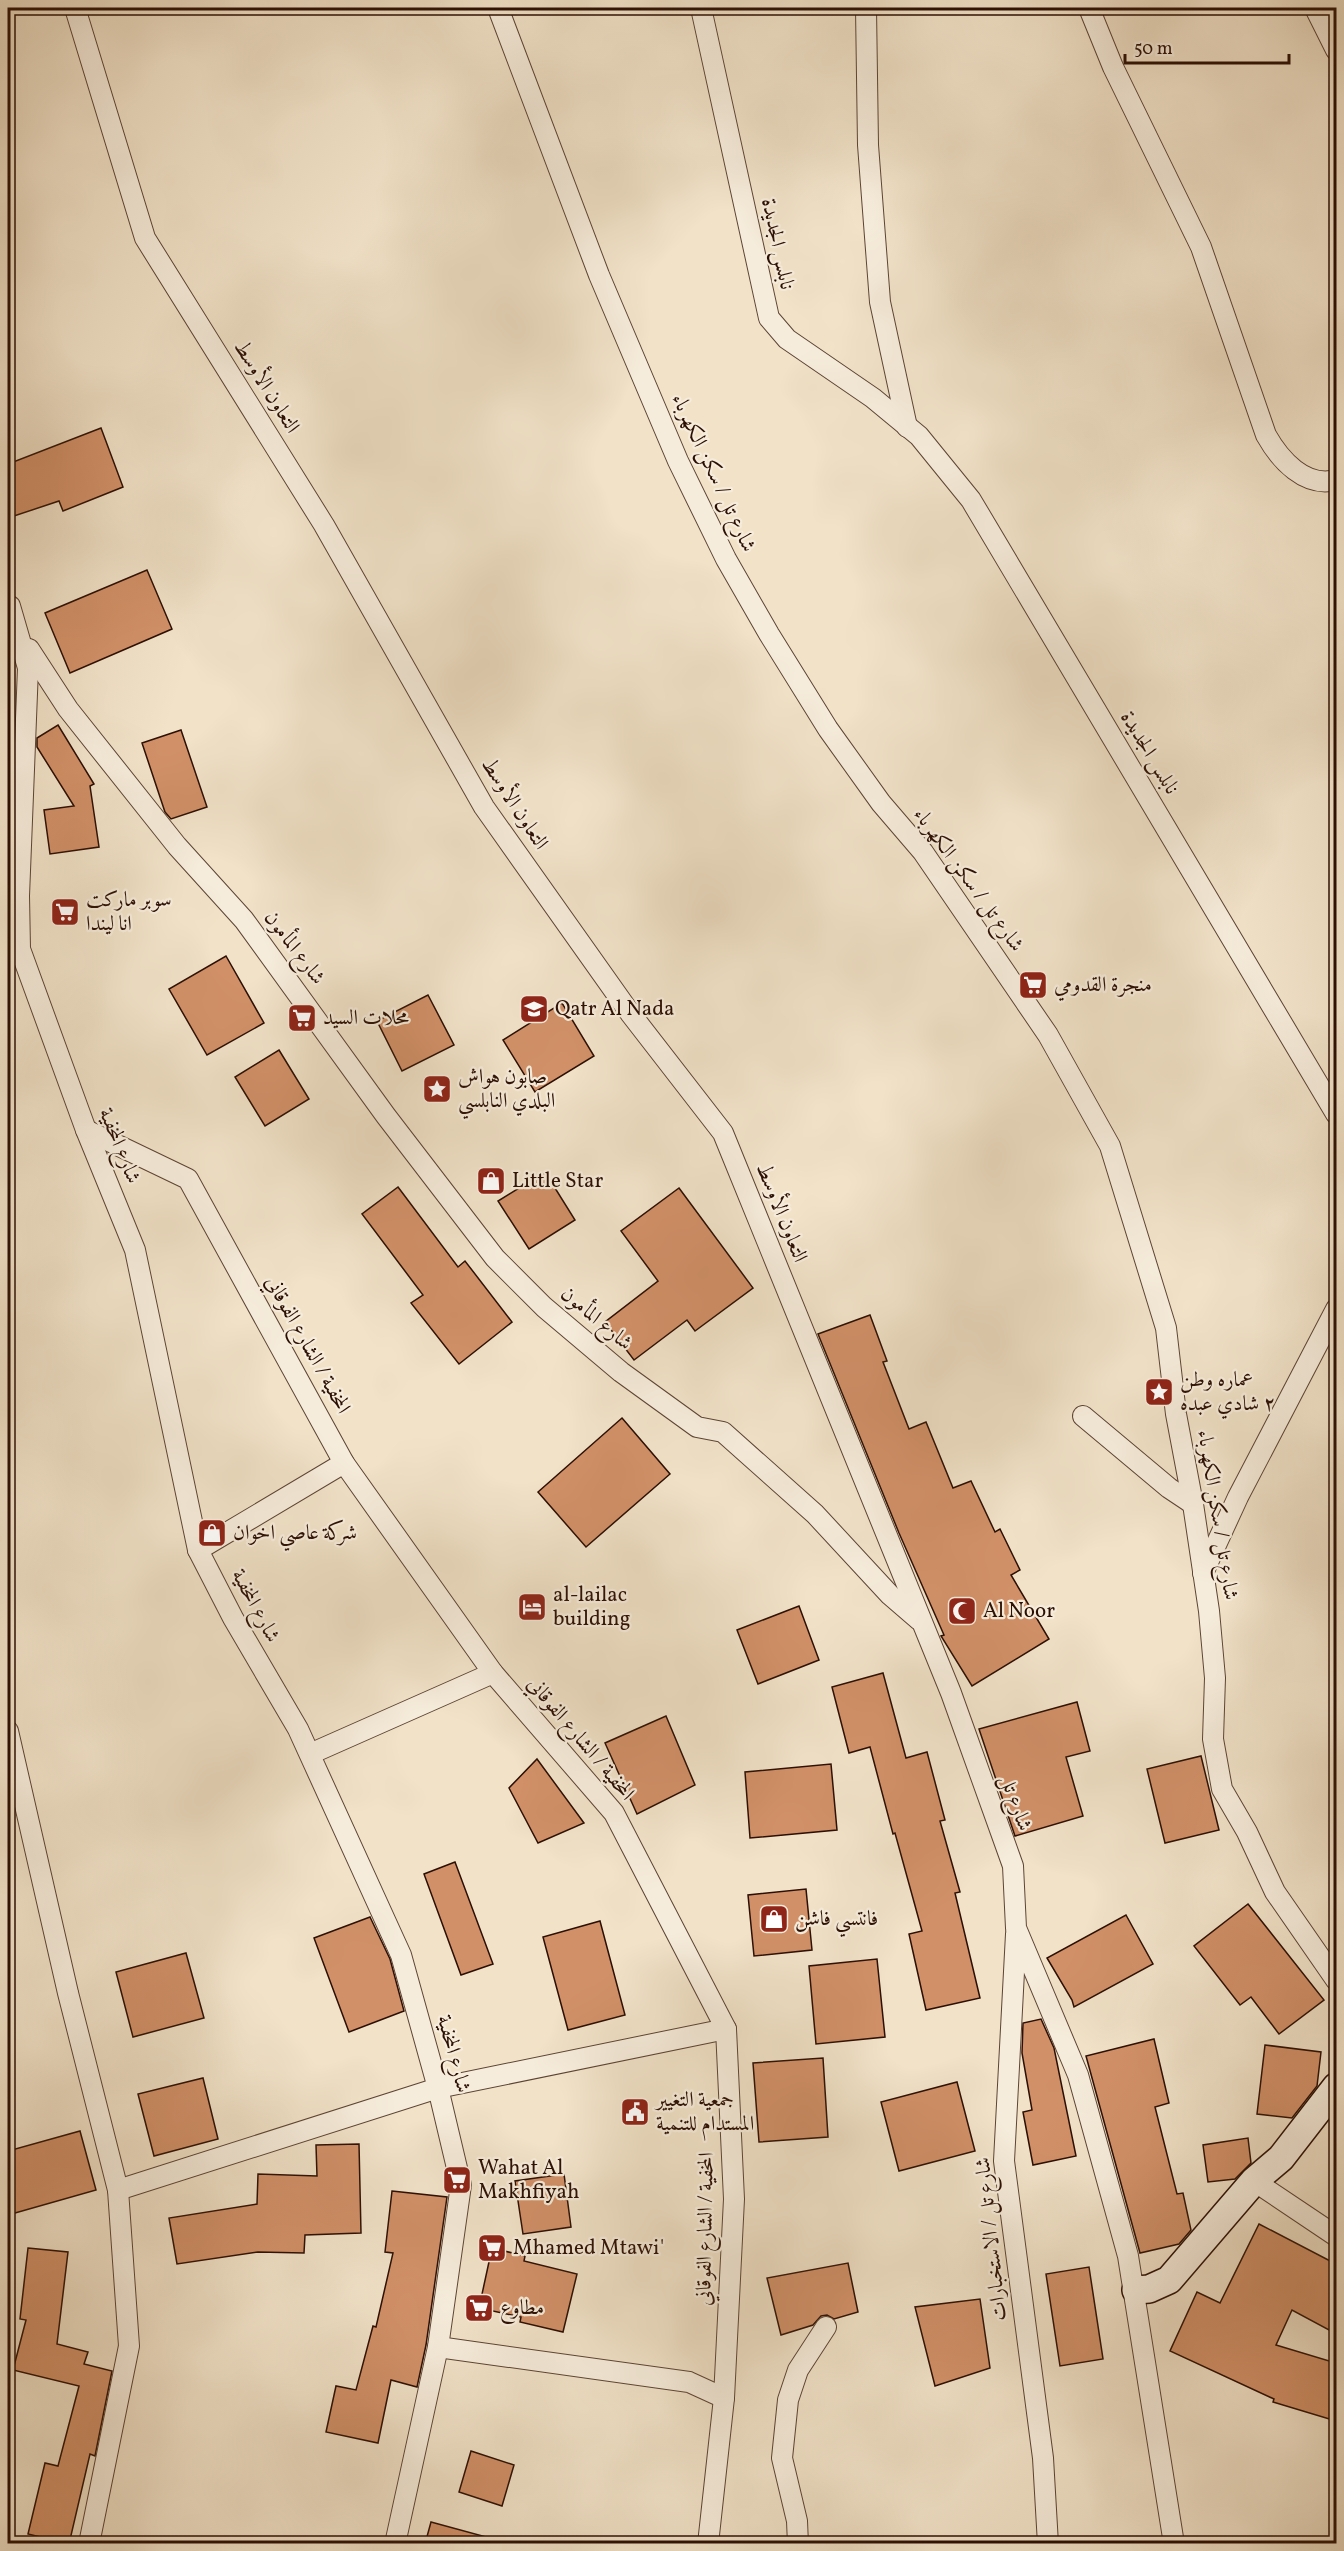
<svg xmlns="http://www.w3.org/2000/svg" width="1344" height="2551" font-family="Vollkorn,Amiri,serif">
  <rect width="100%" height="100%" fill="#f1e2c8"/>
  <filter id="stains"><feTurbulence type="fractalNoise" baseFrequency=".00333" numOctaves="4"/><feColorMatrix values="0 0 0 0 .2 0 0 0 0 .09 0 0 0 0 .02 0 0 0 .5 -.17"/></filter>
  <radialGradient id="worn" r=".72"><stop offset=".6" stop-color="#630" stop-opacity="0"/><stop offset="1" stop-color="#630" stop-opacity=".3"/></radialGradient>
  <!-- building -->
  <g fill="#d19068" stroke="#2c0f04" stroke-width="1.5">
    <polygon points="101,428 123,487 63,511 59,501 8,518 8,464"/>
    <polygon points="147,570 172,629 70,673 45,613"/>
    <polygon points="58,725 94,784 90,786 99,847 50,854 44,810 74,806 37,747 37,738"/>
    <polygon points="181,730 207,807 171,819 165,812 142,743"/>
    <polygon points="226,956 264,1023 207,1055 169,989"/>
    <polygon points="428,995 454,1045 402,1071 377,1021"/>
    <polygon points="562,1003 594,1056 535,1092 503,1040"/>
    <polygon points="279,1050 309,1099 265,1126 235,1077"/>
    <polygon points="545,1172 575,1220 529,1249 498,1201"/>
    <polygon points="398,1187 458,1267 465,1261 512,1322 459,1364 411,1303 423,1295 362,1214"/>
    <polygon points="679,1188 753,1288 695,1331 687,1320 634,1360 605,1322 658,1281 621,1231"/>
    <polygon points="870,1315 887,1361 883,1362 909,1429 926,1422 953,1488 971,1481 995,1532 1000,1529 1020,1570 1011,1575 1049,1639 972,1686 941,1636 944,1635 899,1533 818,1334"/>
    <polygon points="622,1418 670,1474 586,1547 538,1492"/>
    <polygon points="799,1606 819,1660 758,1684 737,1630"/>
    <polygon points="883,1673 906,1758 927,1752 945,1820 940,1821 960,1892 955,1893 980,1998 926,2010 909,1934 922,1931 895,1833 893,1834 870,1747 849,1753 832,1687"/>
    <polygon points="1077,1702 1090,1751 1066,1757 1083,1816 1015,1836 979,1729"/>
    <polygon points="666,1716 695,1785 637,1814 605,1743"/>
    <polygon points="1201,1756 1219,1830 1165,1843 1147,1769"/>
    <polygon points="537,1759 584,1823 538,1843 509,1788"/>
    <polygon points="831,1764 837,1830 750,1838 745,1772"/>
    <polygon points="455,1862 493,1964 461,1975 424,1874"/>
    <polygon points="806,1889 812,1950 754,1956 748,1895"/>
    <polygon points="1248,1904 1324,2000 1279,2034 1251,1997 1240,2005 1194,1946"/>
    <polygon points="1126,1915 1153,1964 1074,2007 1072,2000 1047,1958"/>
    <polygon points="370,1917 390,1959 404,2011 349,2032 314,1938"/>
    <polygon points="600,1921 625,2015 568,2030 543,1937"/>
    <polygon points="186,1953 204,2018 133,2037 116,1972"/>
    <polygon points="877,1959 885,2037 816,2044 809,1966"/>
    <polygon points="1041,2019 1054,2048 1076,2156 1033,2165 1023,2112 1032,2110 1022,2053 1023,2023"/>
    <polygon points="1154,2039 1169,2103 1155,2107 1177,2194 1183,2193 1191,2230 1179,2244 1140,2253 1086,2056"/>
    <polygon points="1265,2045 1321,2052 1317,2086 1292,2118 1257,2114"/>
    <polygon points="823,2058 828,2137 759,2142 753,2063"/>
    <polygon points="203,2078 218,2139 154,2156 138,2094"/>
    <polygon points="957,2082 975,2151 899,2171 881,2102"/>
    <polygon points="80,2131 96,2190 8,2215 8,2151"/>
    <polygon points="1248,2138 1251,2163 1235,2179 1208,2182 1203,2145"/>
    <polygon points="359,2144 361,2233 305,2235 304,2253 258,2252 177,2264 169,2218 257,2204 258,2174 317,2176 316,2145"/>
    <polygon points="564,2174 571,2227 523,2234 515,2181"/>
    <polygon points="392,2191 447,2197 426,2345 417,2387 391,2380 378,2443 326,2432 336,2386 356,2390 373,2326 376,2327 393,2253 385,2252"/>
    <polygon points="1259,2224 1336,2264 1336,2314 1329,2330 1292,2310 1276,2345 1336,2363 1336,2421 1273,2402 1274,2399 1170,2351 1197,2292 1220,2303"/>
    <polygon points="28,2248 68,2252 57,2344 88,2352 84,2364 112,2371 95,2456 90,2454 69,2544 28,2534 45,2463 58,2466 79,2386 13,2370 26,2320 20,2319"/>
    <polygon points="492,2248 525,2256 524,2261 577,2274 563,2332 520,2322 521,2317 479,2308"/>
    <polygon points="848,2263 858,2312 834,2319 827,2315 821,2316 813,2325 781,2335 767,2278"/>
    <polygon points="1089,2267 1103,2359 1060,2366 1046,2274"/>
    <polygon points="980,2299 990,2368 935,2386 915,2307"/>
    <polygon points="471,2451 514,2465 502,2506 459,2492"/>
    <polygon points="431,2522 490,2538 490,2544 425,2544"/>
  </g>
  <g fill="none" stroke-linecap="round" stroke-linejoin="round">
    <!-- street casing -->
    <g stroke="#5d4435" stroke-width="22">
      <g id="street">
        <polyline points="75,8 145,238 324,525 484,807 630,1013 723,1133 951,1693 1013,1866 1016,1928 1078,2075 1128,2256 1174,2544"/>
        <polyline points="498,8 599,275 678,461 726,559 769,634 828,729 881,803 923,852 1048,1035 1110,1146 1166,1328 1176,1414 1193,1504 1209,1611 1215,1678 1213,1739 1222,1789 1247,1832 1275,1892 1336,1980"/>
        <polyline points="701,8 769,318 787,339 873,398 919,436 971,500 1336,1114"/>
        <polyline points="866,8 868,145 880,302 907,427"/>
        <path d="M1089 8 1113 67 1201 247 1266 435C1280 460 1305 488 1336 480"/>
        <polyline points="1315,8 1336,50"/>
        <polyline points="10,606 28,668 19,896 20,949 86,1130 135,1250 198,1550 233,1618 298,1729 401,1955 438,2088 461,2185 438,2347 395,2544"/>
        <polyline points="29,649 68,709 177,846 244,920 386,1116 495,1258 544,1307 621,1372 697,1427 723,1432 815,1514 890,1595 919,1620"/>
        <polyline points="86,1130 188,1179 344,1463 493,1673 614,1813 726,2029 734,2199 724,2398 708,2544"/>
        <polyline points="1083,1416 1169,1488 1193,1504"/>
        <polyline points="198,1550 344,1463"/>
        <polyline points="1203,1573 1238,1497 1336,1309"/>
        <polyline points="8,1731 68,1993 118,2190 129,2346 89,2544"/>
        <polyline points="310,1754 493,1673"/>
        <polyline points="1016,1934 1004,2161 1043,2458 1048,2544"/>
        <polyline points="1254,2181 1336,2236"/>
        <polyline points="118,2190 438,2088 726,2029"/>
        <polyline points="438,2347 689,2382 724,2398"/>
        <polyline points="798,2544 797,2521 782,2458 788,2400 798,2370 826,2327"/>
      </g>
    </g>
    <!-- secondary casing -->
    <g stroke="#2c0f04" stroke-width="30">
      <polyline id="secondary" points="1136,2290 1149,2289 1169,2280 1254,2181 1281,2158 1336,2087"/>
    </g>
    <!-- street -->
    <use href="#street" stroke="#f6ecdb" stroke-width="20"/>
    <!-- secondary -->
    <use href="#secondary" stroke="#f6ecdb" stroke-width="27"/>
  </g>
  <!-- icons -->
  <defs>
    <g id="supermarket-square" transform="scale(1.5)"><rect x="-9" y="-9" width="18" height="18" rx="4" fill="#8f2418" stroke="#f6ecdb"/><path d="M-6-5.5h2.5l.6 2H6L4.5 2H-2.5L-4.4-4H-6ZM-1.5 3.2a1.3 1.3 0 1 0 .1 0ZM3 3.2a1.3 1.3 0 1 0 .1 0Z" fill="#fff"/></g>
    <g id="school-square" transform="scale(1.5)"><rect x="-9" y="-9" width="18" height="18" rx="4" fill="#8f2418" stroke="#f6ecdb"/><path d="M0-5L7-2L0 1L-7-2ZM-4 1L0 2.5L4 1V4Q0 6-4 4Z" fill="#fff"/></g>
    <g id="sight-square" transform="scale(1.5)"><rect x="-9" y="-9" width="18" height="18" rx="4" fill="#8f2418" stroke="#f6ecdb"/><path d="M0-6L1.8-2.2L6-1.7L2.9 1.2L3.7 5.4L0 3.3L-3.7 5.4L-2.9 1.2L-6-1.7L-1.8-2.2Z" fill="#fff"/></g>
    <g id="shop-square" transform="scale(1.5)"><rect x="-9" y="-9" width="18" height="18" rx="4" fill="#8f2418" stroke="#f6ecdb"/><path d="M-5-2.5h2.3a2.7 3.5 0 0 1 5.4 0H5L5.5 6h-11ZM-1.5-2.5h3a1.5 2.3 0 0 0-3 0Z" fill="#fff"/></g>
    <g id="hotel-square" transform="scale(1.5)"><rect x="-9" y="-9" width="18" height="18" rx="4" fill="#8f2418" stroke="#f6ecdb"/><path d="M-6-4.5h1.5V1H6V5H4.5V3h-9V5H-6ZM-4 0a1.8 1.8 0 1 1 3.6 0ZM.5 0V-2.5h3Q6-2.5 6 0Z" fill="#fff"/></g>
    <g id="mosque-square" transform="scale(1.5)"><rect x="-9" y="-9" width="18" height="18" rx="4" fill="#8f2418" stroke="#f6ecdb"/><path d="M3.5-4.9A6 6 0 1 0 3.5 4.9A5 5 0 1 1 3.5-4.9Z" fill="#fff"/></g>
    <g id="civic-square" transform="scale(1.5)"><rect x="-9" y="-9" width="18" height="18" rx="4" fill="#8f2418" stroke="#f6ecdb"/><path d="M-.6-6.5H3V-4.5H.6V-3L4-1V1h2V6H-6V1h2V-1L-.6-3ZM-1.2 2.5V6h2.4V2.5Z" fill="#fff"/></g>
  </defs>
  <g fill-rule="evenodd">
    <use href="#supermarket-square" x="65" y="912"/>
    <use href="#supermarket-square" x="1033" y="985"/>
    <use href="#school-square" x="534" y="1009"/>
    <use href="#supermarket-square" x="302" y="1018"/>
    <use href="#sight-square" x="437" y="1089"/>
    <use href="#shop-square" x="491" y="1181"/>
    <use href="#sight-square" x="1159" y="1392"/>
    <use href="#shop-square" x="212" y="1533"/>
    <use href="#hotel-square" x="532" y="1607"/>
    <use href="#mosque-square" x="962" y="1611"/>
    <use href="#shop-square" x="774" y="1919"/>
    <use href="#civic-square" x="635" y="2112"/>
    <use href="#supermarket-square" x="457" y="2180"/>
    <use href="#supermarket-square" x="492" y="2248"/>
    <use href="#supermarket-square" x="479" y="2308"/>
  </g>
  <g text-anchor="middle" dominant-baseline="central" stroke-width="4.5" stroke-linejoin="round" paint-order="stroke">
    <!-- street labels -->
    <g font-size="21" fill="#2c0f04" stroke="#f6ecdb">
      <text transform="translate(777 244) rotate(78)">نابلس الجديدة</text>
      <text transform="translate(266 387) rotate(58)">التعاون الأوسط</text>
      <text transform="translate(713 473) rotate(65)">شارع تل / سكن الكهرباء</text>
      <text transform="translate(1149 753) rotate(59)">نابلس الجديدة</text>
      <text transform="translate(514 804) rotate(57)">التعاون الأوسط</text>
      <text transform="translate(968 880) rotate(54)">شارع تل / سكن الكهرباء</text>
      <text transform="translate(294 948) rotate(53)">شارع المأمون</text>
      <text transform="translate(119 1146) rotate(68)">شارع المخفية</text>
      <text transform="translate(781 1213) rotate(68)">التعاون الأوسط</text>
      <text transform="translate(596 1319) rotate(40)">شارع المأمون</text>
      <text transform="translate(307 1345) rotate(61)">المخفية / الشارع الفوقاني</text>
      <text transform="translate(1217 1515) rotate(81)">شارع تل / سكن الكهرباء</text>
      <text transform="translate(255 1606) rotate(62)">شارع المخفية</text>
      <text transform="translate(580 1739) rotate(50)">المخفية / الشارع الفوقاني</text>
      <text transform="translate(1015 1803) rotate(70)">شارع تل</text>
      <text transform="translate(453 2054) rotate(75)">شارع المخفية</text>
      <text transform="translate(706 2229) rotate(-89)">المخفية / الشارع الفوقاني</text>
      <text transform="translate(992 2239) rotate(-96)">شارع تل / الاستخبارات</text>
    </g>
    <!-- poi labels -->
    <g font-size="21" fill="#2c0f04" stroke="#f6ecdb" text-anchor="start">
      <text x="86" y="900">سوبر ماركت<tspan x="86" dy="24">انا ليندا</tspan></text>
      <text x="1054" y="985">منجرة القدومي</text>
      <text x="555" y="1009">Qatr Al Nada</text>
      <text x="323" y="1018">محلات السيد</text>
      <text x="458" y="1077">صابون هواش<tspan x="458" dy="24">البلدي النابلسي</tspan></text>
      <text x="512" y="1181">Little Star</text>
      <text x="1180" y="1380">عماره وطن<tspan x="1180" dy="24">٢ شادي عبده</tspan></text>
      <text x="233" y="1533">شركة عاصي اخوان</text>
      <text x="553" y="1595">al-lailac<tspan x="553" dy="24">building</tspan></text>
      <text x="983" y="1611">Al Noor</text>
      <text x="795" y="1919">فانتسي فاشن</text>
      <text x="656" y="2100">جمعية التغيير<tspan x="656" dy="24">المستدام للتنمية</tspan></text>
      <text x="478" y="2168">Wahat Al<tspan x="478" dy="24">Makhfiyah</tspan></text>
      <text x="513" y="2248">Mhamed Mtawi'</text>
      <text x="500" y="2308">مطاوع</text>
    </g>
  </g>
  <!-- margin -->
  <rect width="1344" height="2551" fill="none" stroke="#f1e2c8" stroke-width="30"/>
  <rect x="9" y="9" width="1326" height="2533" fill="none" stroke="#2c0f04" stroke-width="3"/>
  <rect x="15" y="15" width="1314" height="2521" fill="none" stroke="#2c0f04" stroke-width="1.5"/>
  <!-- scale -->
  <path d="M1125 54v9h164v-9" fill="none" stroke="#2c0f04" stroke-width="3"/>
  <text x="1134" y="54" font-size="18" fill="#2c0f04" stroke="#f6ecdb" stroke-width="4.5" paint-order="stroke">50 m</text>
  <rect width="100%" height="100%" filter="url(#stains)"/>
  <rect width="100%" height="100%" fill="url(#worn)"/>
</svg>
